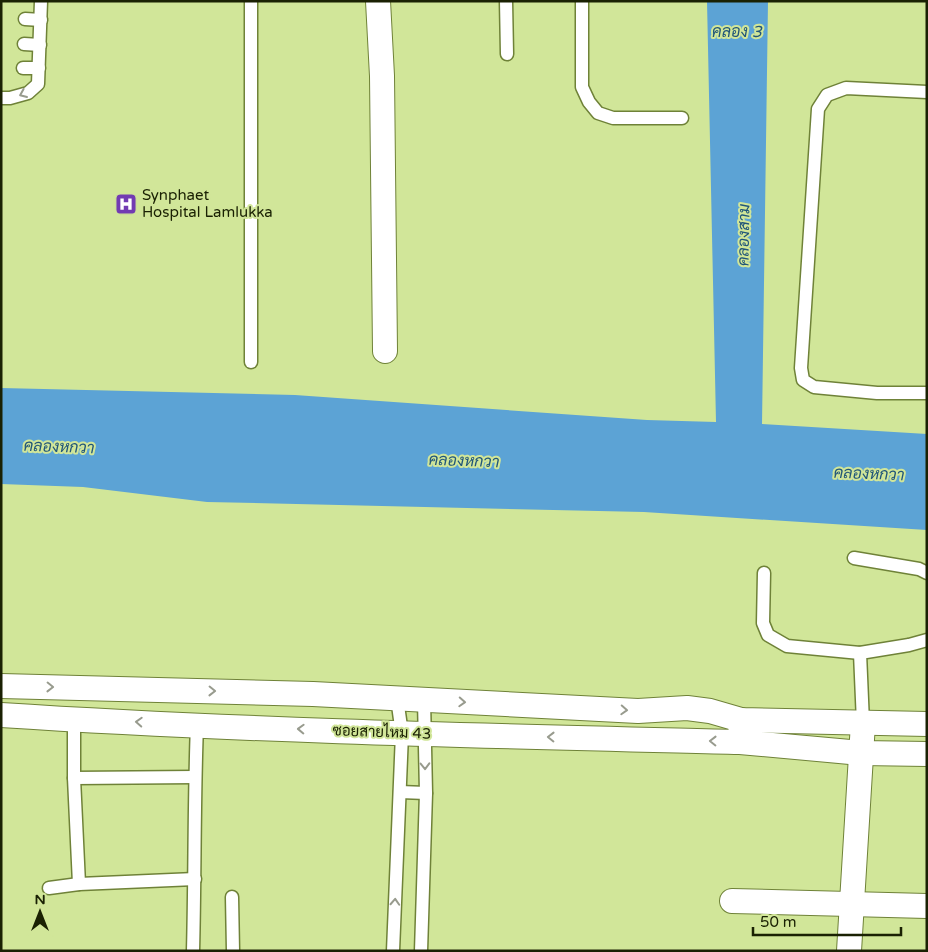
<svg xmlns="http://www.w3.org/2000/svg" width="928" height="952" font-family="'Varela Round',Sarabun,sans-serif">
  <rect width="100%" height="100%" fill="#d1e699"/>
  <!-- water -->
  <polygon fill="#5ca3d5" points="707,1 768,1 762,424 927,434 927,530 644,512 207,502 83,487 1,484 1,388 295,395 647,420 716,422"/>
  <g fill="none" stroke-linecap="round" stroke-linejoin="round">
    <!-- lane casing -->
    <g stroke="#6f8238" stroke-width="15">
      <g id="lane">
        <polyline points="251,1 251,362"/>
        <polyline points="506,1 507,54"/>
        <polyline points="582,1 582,87 589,102 598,113 613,118 682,118"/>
        <polyline points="25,19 41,20"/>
        <polyline points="24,44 40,45"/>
        <polyline points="23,68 39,68"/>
        <polyline points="927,92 846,88 827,95 818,109 801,368 803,380 814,387 877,393 927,393"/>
        <polyline points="1,98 10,98 28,93 38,84 41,1"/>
        <polyline points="854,558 919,569 927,573"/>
        <polyline points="764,573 763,623 768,635 787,646 860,653"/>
        <polyline points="74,719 74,778 79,884"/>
        <polyline points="863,723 860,653 909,645 927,640"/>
        <polyline points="74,778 195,777"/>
        <polyline points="400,792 426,793"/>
        <polyline points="49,888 79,884 195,879"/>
        <polyline points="232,897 233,951"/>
        <path d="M193 951C195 875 194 800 197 725"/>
        <polyline points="393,951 402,734 397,698"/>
        <polyline points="421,951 426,793 424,700"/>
      </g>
    </g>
    <!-- street casing -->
    <g stroke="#6f8238" stroke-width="26">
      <g id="street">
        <polyline points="378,1 382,76 385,351"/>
        <polyline points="1,686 313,694 638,711 687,708 710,711 741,720 927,724"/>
        <path d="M1 715C247 731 494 736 740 742L741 720"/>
        <polyline points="740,742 861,753 927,754"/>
        <polyline points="732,901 927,906"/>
        <polyline points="849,951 863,723"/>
      </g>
    </g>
    <!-- lane -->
    <use href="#lane" stroke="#fff" stroke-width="12"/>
    <!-- street -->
    <use href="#street" stroke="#fff" stroke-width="24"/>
  </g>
  <!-- one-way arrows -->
  <defs><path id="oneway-chevron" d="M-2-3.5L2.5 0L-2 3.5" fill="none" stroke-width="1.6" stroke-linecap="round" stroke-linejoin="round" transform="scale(1.25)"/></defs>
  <g stroke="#989b8e">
    <use href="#oneway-chevron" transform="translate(23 94) rotate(157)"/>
    <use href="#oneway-chevron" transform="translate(50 687) rotate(1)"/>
    <use href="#oneway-chevron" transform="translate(212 691) rotate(1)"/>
    <use href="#oneway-chevron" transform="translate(462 702) rotate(3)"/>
    <use href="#oneway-chevron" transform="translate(624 710) rotate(3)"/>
    <use href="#oneway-chevron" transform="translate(139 722) rotate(-177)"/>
    <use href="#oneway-chevron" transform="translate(301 729) rotate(-178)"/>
    <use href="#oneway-chevron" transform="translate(551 737) rotate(-179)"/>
    <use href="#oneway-chevron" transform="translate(713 741) rotate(-179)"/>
    <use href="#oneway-chevron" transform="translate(425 766) rotate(89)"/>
    <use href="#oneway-chevron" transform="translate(395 902) rotate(-87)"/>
  </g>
  <!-- icons -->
  <defs>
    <g id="hospital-square" transform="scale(1.125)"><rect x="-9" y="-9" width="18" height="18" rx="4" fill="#723bb2" stroke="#d1e699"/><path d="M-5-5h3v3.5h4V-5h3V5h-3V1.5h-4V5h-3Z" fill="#fff"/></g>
  </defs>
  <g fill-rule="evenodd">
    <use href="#hospital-square" x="126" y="204"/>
  </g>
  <g text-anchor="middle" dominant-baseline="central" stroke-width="4" stroke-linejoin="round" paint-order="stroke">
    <!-- poi labels -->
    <g font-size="15" fill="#1a2103" stroke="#d1e699" text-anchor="start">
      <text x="142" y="195">Synphaet<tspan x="142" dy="17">Hospital Lamlukka</tspan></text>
    </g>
    <!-- street labels -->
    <g font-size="15" fill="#1a2103" stroke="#d1e699">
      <text transform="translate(382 732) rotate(2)">ซอยสายไหม 43</text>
    </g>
    <!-- water labels -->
    <g font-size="16" font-style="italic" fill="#215679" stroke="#d1e699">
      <text x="737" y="32">คลอง 3</text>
      <text transform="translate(744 235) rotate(-89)">คลองสาม</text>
      <text transform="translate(59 447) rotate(2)">คลองหกวา</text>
      <text transform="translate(464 461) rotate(2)">คลองหกวา</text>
      <text transform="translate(869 474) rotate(2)">คลองหกวา</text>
    </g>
  </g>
  <!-- border -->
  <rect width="928" height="952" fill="none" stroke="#1a2103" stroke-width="5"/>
  <!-- north arrow -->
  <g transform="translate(40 912)" stroke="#d1e699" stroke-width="4" paint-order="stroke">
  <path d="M0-4L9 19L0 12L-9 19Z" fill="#1a2103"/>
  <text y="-8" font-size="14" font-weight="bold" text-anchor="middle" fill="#1a2103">N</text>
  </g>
  <!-- scale -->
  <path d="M753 927v8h148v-8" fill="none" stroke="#1a2103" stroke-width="2.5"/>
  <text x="760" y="927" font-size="15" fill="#1a2103" stroke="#d1e699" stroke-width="4" paint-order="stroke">50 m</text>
</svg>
